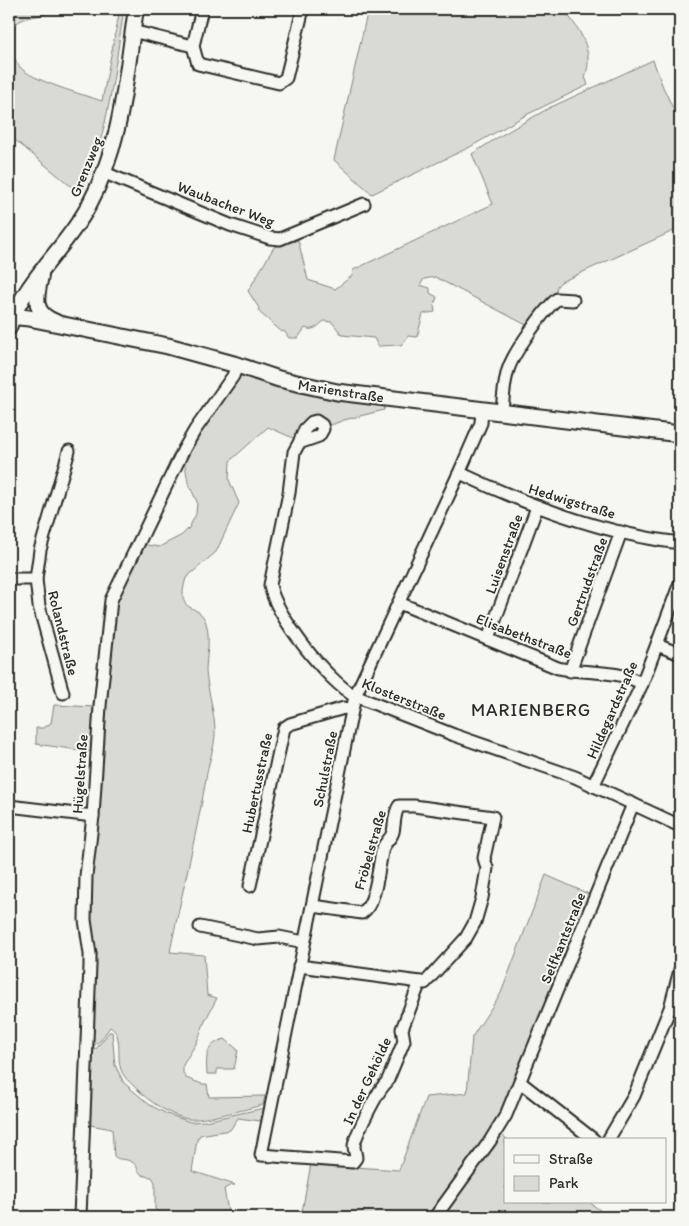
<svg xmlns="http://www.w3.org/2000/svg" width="689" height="1226" font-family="Itim,sans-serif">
  <rect width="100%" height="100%" fill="#f6f6f2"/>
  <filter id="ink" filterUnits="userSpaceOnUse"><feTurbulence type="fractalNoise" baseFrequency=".02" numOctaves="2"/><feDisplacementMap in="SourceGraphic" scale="10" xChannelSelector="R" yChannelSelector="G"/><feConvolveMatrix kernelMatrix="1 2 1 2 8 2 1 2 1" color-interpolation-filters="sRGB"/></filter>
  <g filter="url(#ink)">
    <!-- green -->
    <g fill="#d9d9d5" stroke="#828280">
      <path d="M9 9H56C39 21 19 11 9 34Z"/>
      <path d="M120 9H124C114 71 109 135 81 193H79L9 135V43C11 52 14 60 20 67 30 80 84 95 102 101Z"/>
      <path d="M368 9H563C579 28 595 51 585 77L588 85 526 115 470 147 372 194 334 160Z"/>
      <path d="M653 60 663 87 680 123V228L561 282 557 286 556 291 530 327 435 277 424 279 420 285 430 288V293L437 297 434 306 435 312 423 314 417 337 408 336 401 345 378 346 374 338 342 335 332 322 324 321C318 326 313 332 305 328L298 338H289L284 331 282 332 258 311 259 308 248 291 274 247 298 240 308 280 335 289 352 276 353 270 493 204 472 154 500 136 549 108Z"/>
      <path d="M242 375 284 389 357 402 385 405 384 410 344 420 326 427 305 421 302 427 300 435 293 438 268 427 230 461 229 480 239 503 216 552 186 578C174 617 200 601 206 623 211 639 206 656 206 672 208 692 216 718 215 736 214 749 209 761 207 773 197 833 182 892 170 952L204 955 207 995 217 998 205 1021 197 1042 183 1065V1073L186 1078 202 1084H207L209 1097 265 1096 263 1105C245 1109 204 1121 188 1119 173 1117 148 1101 138 1090 131 1083 122 1077 120 1066 117 1053 123 1035 110 1027L100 1041 92 1047 97 953 89 919 92 857 114 608 119 594 141 544 159 547 182 535 189 528 196 514 197 502 188 482 184 459 213 412 238 377Z"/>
      <polygon points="54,705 95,707 92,752 36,744 36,728 43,728 51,723"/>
      <polygon points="546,875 593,896 542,1019 539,1017 526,1054 499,1115 462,1176 432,1217 301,1217 311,1164 399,1170 426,1097 467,1093 472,1037 501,993"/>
      <path d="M109 1032H112L115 1065 124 1083 150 1105 167 1114 190 1122 205 1121 264 1108 260 1121 238 1118 230 1130 200 1135 197 1140 192 1171 235 1185H231L224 1189 229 1217H156L160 1214 155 1209V1182L152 1177C133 1176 142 1166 130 1161 124 1158 119 1161 114 1156L112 1129 90 1125 91 1051 96 1049Z"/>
      <path d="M225 1039 238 1050 234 1069H217V1074H207C206 1057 205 1044 225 1039Z"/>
      <polygon points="501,1134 508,1140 505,1140 505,1202 589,1202 609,1217 438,1217 485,1158"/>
    </g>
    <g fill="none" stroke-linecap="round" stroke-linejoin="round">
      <!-- minor casing -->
      <g stroke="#2b2b2b" stroke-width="15">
        <g id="minor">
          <polyline points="202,9 193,46 198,64 279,83 286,78 303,9"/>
          <polyline points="132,31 193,46"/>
          <polyline points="105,173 230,225 270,238 280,239 364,204"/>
          <path d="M502 412C503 398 504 383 508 370 513 353 544 310 557 299L573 300"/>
          <path d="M299 443 305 429 312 422 316 421 322 425 323 429 319 436 299 443 294 452 289 493 270 585C275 615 328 682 355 696L454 735 575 777 680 826"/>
          <path d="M460 473C529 506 603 534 680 543"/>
          <polyline points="9,579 36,579"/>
          <path d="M399 603 558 668C585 674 619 669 642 684"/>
          <polyline points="488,639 537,507"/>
          <polyline points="657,645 680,654"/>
          <polyline points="570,671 621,532"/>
          <polyline points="63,693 39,606 36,579 40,550 69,451"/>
          <polyline points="593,786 642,684 680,583"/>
          <polyline points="9,806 93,816"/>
          <polyline points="250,886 284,728 290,724 344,708 352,710"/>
          <path d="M313 906 362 913C377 903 378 866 383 848 385 842 391 839 393 832 395 823 394 813 399 806H414L493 817 484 858 487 868 482 898 475 922 466 938 425 983 420 982 402 1029 404 1041 387 1082C379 1088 355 1135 354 1146 354 1150 356 1155 356 1158L353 1162 261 1155 355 696 460 471 481 423 482 410"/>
          <polyline points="200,927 258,939 279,937 304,942"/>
          <polyline points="299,966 420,982"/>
          <polyline points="520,1082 594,1140"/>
          <polyline points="608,1140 634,1096 670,1008 680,970"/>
          <polyline points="80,1217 90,965 90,954 85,920 86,876 93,816 100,706 111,600 184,449 195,430 233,376 237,365"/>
          <polyline points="435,1217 490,1141 506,1115 633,804"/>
        </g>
      </g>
      <!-- tertiary casing -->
      <g stroke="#2b2b2b" stroke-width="18">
        <g id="tertiary">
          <path d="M41 276C36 298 32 313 56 322"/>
          <path d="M9 328C23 282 65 249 88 207 123 142 125 80 136 9"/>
        </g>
      </g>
      <!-- secondary casing -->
      <g stroke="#2b2b2b" stroke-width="19">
        <polyline id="secondary" points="9,316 29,318 168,346 237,365 279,379 337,392 680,434"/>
      </g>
      <!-- minor -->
      <use href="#minor" stroke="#f6f6f2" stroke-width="11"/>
      <!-- tertiary -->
      <use href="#tertiary" stroke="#f6f6f2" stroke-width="14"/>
      <!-- secondary -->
      <use href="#secondary" stroke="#f6f6f2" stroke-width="15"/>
    </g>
  </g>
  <g text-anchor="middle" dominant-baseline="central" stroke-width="4" stroke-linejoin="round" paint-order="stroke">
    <!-- street labels -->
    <g font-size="15" fill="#2b2b2b" stroke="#f6f6f2">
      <text transform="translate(86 167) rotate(-68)">Grenzweg</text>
      <text transform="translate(226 204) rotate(21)">Waubacher Weg</text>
      <text transform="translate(341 391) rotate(9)">Marienstraße</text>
      <text transform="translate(572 501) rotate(17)">Hedwigstraße</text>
      <text transform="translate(504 554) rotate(-70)">Luisenstraße</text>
      <text transform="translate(587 582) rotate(-70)">Gertrudstraße</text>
      <text transform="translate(63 633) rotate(76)">Rolandstraße</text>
      <text transform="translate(524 636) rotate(21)">Elisabethstraße</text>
      <text transform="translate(404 699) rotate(22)">Klosterstraße</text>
      <text transform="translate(612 710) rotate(-66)">Hildegardstraße</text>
      <text transform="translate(325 769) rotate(-79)">Schulstraße</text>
      <text transform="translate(80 774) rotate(-86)">Hügelstraße</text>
      <text transform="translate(257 783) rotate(-78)">Hubertusstraße</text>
      <text transform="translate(370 850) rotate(-74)">Fröbelstraße</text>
      <text transform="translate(563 938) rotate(-68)">Selfkantstraße</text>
      <text transform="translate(367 1081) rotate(-65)">In der Gehölde</text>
    </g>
    <!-- quarter labels -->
    <g font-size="18" letter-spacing="1" fill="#2b2b2b" stroke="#f6f6f2">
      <text x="531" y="710">MARIENBERG</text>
    </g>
  </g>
  <!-- margin -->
  <rect width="689" height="1226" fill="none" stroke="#f6f6f2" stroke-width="30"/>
  <rect x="15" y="15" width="659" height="1196" fill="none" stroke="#2b2b2b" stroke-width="2" filter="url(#ink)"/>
  <!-- legend -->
  <rect x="504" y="1138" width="162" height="65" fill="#f6f6f2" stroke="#a5a5a2"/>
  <rect x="514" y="1155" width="25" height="8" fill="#f6f6f2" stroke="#a5a5a2"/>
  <text x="549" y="1164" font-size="15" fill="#2b2b2b">Straße</text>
  <rect x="514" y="1176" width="25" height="15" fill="#d9d9d5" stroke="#a5a5a2"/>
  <text x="549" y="1188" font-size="15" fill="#2b2b2b">Park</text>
</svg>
